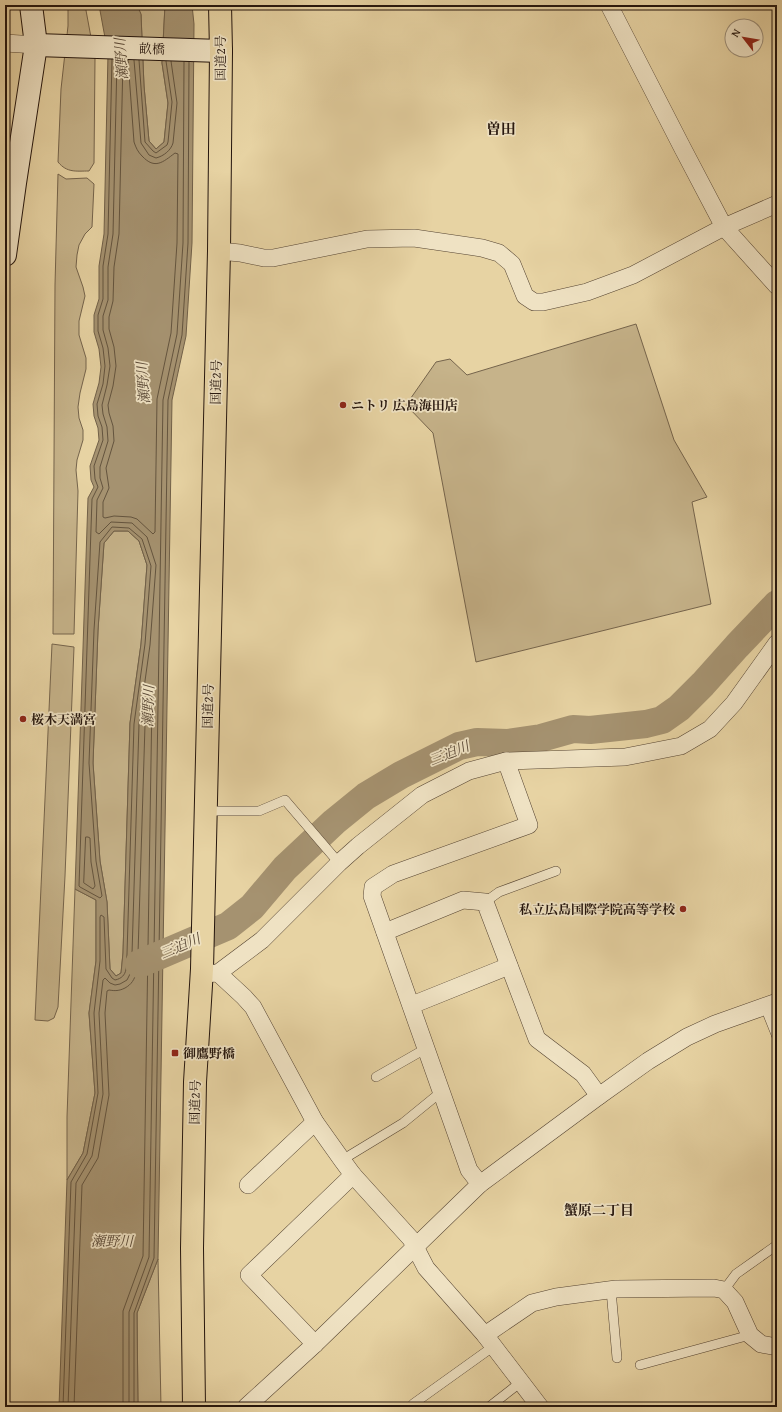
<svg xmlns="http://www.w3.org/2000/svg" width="782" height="1412" font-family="'Gentium Book Plus','Noto Serif JP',serif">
  <rect width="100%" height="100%" fill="#e7d3a3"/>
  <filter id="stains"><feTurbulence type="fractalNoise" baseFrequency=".005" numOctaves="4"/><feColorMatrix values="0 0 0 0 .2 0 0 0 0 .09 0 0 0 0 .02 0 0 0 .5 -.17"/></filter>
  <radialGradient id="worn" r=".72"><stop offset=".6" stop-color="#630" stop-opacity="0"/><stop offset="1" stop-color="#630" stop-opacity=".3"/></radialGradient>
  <!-- green -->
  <g fill="#c6b38a" stroke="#75644c">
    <path d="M68 5H85L95 59 94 163 89 171C76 171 67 173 58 162L61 89 68 26Z"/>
    <polygon points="137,5 165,5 162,63 168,103 164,142 156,149 149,141 144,86 141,15"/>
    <polygon points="58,174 66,179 87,178 94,184 92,227 85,234 79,245 77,255 76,267 83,287 85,296 79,321 79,335 86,358 86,369 80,393 78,407 79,418 83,430 83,440 77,460 76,470 78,491 74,634 53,634 55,285"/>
    <polygon points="636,324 674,440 707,497 692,502 711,604 476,662 433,433 406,405 436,362 450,359 467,375"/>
    <polygon points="114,531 128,531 139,541 147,565 141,644 130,723 123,953 121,973 116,976 110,969 107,902 100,861 93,763 98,630 104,543"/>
    <polygon points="52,644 74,647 65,876 58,1007 54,1018 48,1021 35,1020"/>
    <polygon points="75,889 96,900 96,961 89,1013 95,1093 83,1153 67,1180 67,1117"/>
    <polygon points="158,1259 161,1407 138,1407 137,1313"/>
  </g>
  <!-- water -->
  <path fill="#a59270" stroke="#716048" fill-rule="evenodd" d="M99 5H137L141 14 144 86 149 141 156 149 164 142 168 103 162 63 165 5H192L194 24 192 243 186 336 172 400 158 1259 137 1313 138 1407H59L67 1180 83 1153 95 1093 89 1013 96 961V900L75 889 88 498 94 487 91 480 90 466 99 440 98 428 94 416 93 404 99 383 101 367 99 349 94 332V315L99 299V266L104 234 108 54ZM114 531H128L139 541 147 565 141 644 130 723 123 953 121 973 116 976 110 969 107 902 100 861 93 763 98 630 104 543Z"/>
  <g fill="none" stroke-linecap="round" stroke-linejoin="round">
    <!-- shore -->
    <g stroke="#64543e" stroke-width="1">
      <path d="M123 60 119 234 114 267 113 301 109 317V329L114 347 116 366 113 386 108 405 109 413 113 426 114 441 106 468 109 488 103 502V517L105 518 114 516 131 517 137 519 153 534 155 532 157 399 171 333 177 243 178 154 175 153C163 162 155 170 142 156 138 152 136 148 134 142L128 60"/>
      <path d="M134 60 141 143 149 155 156 158C164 156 171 150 173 143L177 103 171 61"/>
      <polyline points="139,60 145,142 153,151 156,153 167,145 168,142 172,102 166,61"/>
      <polygon points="86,837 88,837 90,838 91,862 95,886 93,889 84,883"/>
      <path d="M63 1407 71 1182 87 1154 98 1093 94 1013 100 961V917L101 915 104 917 106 969 112 978 115 980C129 977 126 965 127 954L134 724 145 644 151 566 142 539 129 528 112 527 100 542 94 630 89 763 96 861 102 896 100 898 80 887 79 886 92 499 98 487 95 479 94 466 103 440 102 427 98 416 97 404 103 384 105 366 103 348 98 331V315L103 299V266L108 234 112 59"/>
      <polyline points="68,1407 76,1183 92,1156 103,1094 99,1013 103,980 105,978 110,983 115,985 120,984 127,980 130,974 132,954 139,724 150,645 156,565 147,537 132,523 111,522 99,534 96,532 97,500 103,488 100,478 100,467 108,441 107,427 103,414 102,405 107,385 110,366 108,348 103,330 103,316 108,300 108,267 113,234 117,60"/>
      <path d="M74 1407 82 1185 98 1158 109 1095 105 1013 107 991 109 990C115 991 119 991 125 988 138 981 137 967 138 954L145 725 148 699 150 698 152 700 143 1256 123 1311V1407"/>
      <polyline points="129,1407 129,1312 149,1257 163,400 177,334 183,243 184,62"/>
      <polyline points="134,1407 134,1313 154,1258 168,400 182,335 188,243 189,62"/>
    </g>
    <!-- river -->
    <polyline stroke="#a59270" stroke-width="28" points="139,964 228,926 252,907 285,868 334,822 366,796 401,775 459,746 477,742 507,743 541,738 573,729 590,730 646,724 662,720 679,708 703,684 737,646 777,604"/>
    <!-- lane casing -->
    <g stroke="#554432" stroke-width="10">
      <g id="lane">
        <polyline points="206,811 259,811 285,800 339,863"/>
        <polyline points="485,902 499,892 556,871"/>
        <polyline points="765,1007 777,1037"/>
        <polyline points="376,1077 425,1049"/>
        <polyline points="342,1160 403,1123 441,1092"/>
        <polyline points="611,1290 617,1358"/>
        <polyline points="724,1290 736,1274 777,1245"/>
        <polyline points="640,1365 750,1335"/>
        <polyline points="413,1404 494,1346"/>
        <polyline points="489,1407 521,1382"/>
      </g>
    </g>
    <!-- street casing -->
    <g stroke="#554432" stroke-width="18">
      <g id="street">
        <polyline points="609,5 683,149 724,227 777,286"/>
        <polyline points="5,43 36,45"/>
        <polyline points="219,251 240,253 264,258 273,258 367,239 414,238 482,248 499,253 512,264 525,296 534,302 543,302 587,292 633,275 724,227 777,204"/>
        <polyline points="385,932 463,900 485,902 537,1039 583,1074 599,1096"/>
        <polyline points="218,973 244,997 253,1007 315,1122 342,1160 353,1175 411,1239 426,1268 485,1335 540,1407"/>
        <polyline points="202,974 218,973 262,940 339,863 358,846 422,795 469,771 506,761 625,757 681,746 710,729 734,703 777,643"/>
        <polyline points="412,1005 509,966"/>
        <polyline points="480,1184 469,1170 372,896 373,887 393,874 529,825 506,761"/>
        <polyline points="248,1185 315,1122"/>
        <polyline points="485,1335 532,1303 556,1297 616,1289 714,1288 724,1290 735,1302 750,1335 761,1344 777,1347"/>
        <polyline points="315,1344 249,1275 353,1175"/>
        <polyline points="246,1407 315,1344 480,1184 599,1096 648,1061 687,1037 715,1024 777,1002"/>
      </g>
    </g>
    <!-- secondary casing -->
    <g stroke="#24150d" stroke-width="24">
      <g id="secondary">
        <polyline points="36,45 221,51"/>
        <polyline points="5,255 15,183 36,45 31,5"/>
      </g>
    </g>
    <!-- highway casing -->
    <g stroke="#24150d" stroke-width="24">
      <polyline id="highway" points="194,1407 192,1248 195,1082 202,969 219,251 221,51 220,5"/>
    </g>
    <!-- lane -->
    <use href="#lane" stroke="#efe2c3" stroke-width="9"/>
    <!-- street -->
    <use href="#street" stroke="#efe2c3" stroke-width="17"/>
    <!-- secondary -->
    <use href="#secondary" stroke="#efe2c3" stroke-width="22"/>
    <!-- highway -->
    <use href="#highway" stroke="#e7d3a3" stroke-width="22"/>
  </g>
  <!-- markers -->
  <g fill="#8f2418" stroke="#efe2c3" stroke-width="1.5">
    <circle cx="343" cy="405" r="4"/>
    <circle cx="23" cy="719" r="4"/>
    <circle cx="683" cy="909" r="4"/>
    <rect x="171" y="1049" width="8" height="8" rx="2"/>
  </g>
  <g text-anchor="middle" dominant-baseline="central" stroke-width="3.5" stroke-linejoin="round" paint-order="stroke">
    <!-- street labels -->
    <g font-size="13" fill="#24150d" stroke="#efe2c3">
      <text transform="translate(152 49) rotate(2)">畝橋</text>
      <text transform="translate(220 58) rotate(-90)">国道2号</text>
      <text transform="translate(216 382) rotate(-89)">国道2号</text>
      <text transform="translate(208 706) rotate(-89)">国道2号</text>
      <text transform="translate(195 1102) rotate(-89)">国道2号</text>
    </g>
    <!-- poi labels -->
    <g font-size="13" font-weight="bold" fill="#24150d" stroke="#efe2c3" text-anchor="start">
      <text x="351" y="405">ニトリ 広島海田店</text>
      <text x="31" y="719">桜木天満宮</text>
      <text x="675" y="909" text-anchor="end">私立広島国際学院高等学校</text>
      <text x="183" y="1053">御鷹野橋</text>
    </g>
    <!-- water labels -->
    <g font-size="14" font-style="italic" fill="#584735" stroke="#efe2c3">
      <text transform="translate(121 59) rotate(-94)">瀬野川</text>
      <text transform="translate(143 383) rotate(-94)">瀬野川</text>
      <text transform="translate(148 706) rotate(-88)">瀬野川</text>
      <text transform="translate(449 753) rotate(-22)">三迫川</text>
      <text transform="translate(180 946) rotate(-23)">三迫川</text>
      <text x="112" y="1241">瀬野川</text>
    </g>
    <!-- neighbourhood labels -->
    <g font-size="14" font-weight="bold" fill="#24150d" stroke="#efe2c3">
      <text x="599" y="1210">蟹原二丁目</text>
    </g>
    <!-- quarter labels -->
    <g font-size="15" font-weight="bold" fill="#24150d" stroke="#efe2c3">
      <text x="501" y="128">曽田</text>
    </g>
  </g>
  <!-- margin -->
  <rect width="782" height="1412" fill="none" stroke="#e7d3a3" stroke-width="20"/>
  <rect x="6" y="6" width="770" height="1400" fill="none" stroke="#24150d" stroke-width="2"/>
  <rect x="10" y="10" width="762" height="1392" fill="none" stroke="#24150d"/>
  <!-- north arrow -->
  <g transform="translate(744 38) rotate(301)"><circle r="19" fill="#efe2c3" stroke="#9e907a"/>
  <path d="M0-3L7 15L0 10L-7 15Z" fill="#8f2418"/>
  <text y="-6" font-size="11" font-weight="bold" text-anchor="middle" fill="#24150d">N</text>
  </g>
  <rect width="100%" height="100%" filter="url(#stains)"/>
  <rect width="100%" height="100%" fill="url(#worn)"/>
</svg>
